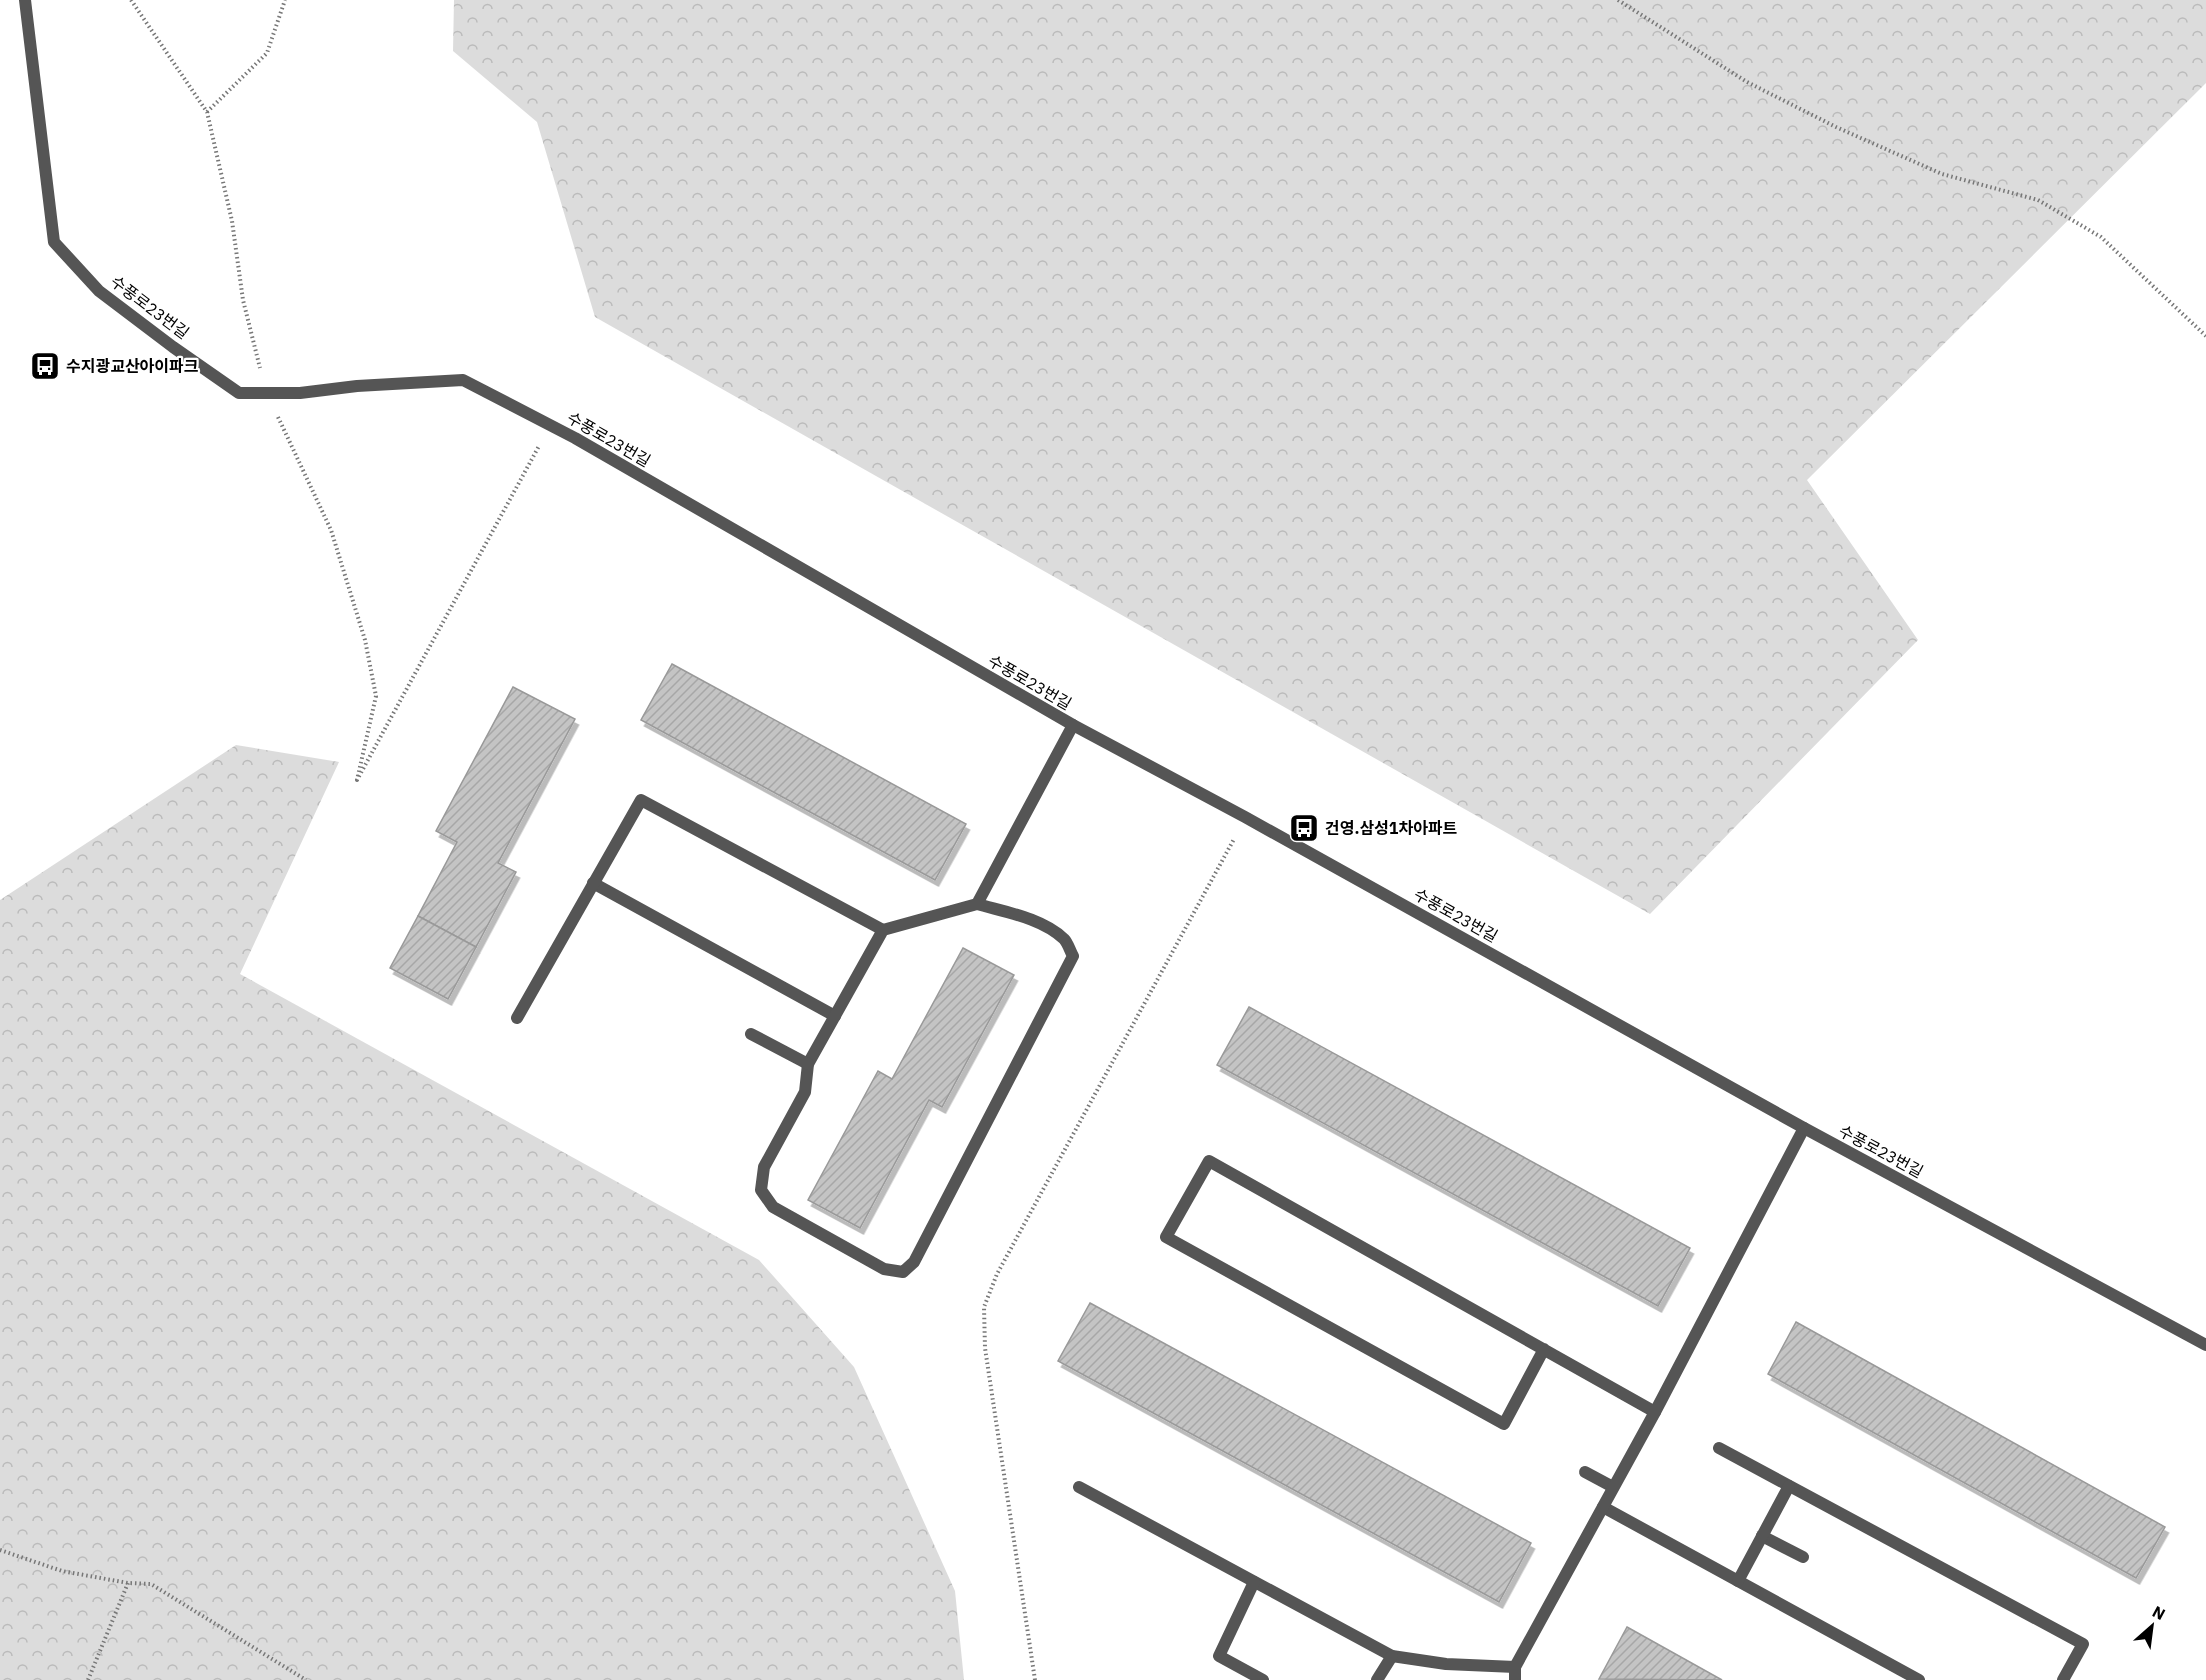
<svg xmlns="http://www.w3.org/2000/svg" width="2206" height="1680" font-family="'IBM Plex Sans','Noto Sans KR',sans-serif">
  <defs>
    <pattern id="forest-crowns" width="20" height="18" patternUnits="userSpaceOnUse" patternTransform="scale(1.5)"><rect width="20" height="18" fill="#dcdcdc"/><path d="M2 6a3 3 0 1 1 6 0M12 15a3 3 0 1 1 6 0" fill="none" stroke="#bbb"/></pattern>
    <pattern id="building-hatch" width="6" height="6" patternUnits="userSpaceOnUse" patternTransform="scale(1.5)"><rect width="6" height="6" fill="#c4c4c4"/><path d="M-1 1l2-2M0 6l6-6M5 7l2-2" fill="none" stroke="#a7a7a7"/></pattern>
    <filter id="shadow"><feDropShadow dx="3.5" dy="6" stdDeviation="0" flood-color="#0004"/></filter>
  </defs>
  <rect width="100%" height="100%" fill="#fff"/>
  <!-- forest -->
  <g fill="url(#forest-crowns)">
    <polygon points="454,0 2206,0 2206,83 1807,480 1918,640 1650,914 595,317 537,122 453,51"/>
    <polygon points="236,745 339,762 240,974 759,1260 854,1367 955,1591 964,1680 0,1680 0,900"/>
  </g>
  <!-- building -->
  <g fill="url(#building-hatch)" stroke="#999" stroke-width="1.5" filter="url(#shadow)">
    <polygon points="672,664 966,824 935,880 641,720"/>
    <polygon points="513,687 575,719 498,863 516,872 476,947 418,916 457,842 436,831"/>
    <polygon points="418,916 476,947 448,999 390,968"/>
    <polygon points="963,948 1014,975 942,1107 929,1100 860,1228 808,1200 878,1071 892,1079"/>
    <polygon points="1249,1007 1690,1248 1658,1306 1217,1065"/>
    <polygon points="1090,1303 1531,1543 1499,1602 1058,1361"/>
    <polygon points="1796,1322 2165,1527 2136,1578 1768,1374"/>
    <polygon points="1627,1627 1722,1680 1599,1679"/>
  </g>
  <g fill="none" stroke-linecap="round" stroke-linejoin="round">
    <!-- path -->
    <g stroke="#777" stroke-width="4" stroke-dasharray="1.5 3" stroke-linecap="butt">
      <polyline points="131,0 207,112 232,221 243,300 260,368"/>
      <polyline points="1618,0 1747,82 1836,127 1942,174 2038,200 2101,237 2206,336"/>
      <polyline points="207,112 267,53 285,0"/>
      <polyline points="278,417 331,530 365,640 376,696 357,780 539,446"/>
      <polyline points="0,1550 62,1571 128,1583 151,1584 306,1680"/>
      <polyline points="88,1680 128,1583"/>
      <polyline points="1035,1680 985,1348 984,1307 997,1274 1234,839"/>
    </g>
    <!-- service -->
    <g stroke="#555" stroke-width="12">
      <polyline points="593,883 835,1016"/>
      <path d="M977 904C1005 912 1042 918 1064 939 1068 943 1070 951 1073 956L914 1262 903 1272 884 1269 773 1207 761 1190 764 1167 805 1092 808 1064 883 930 977 904 1073 725"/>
      <polyline points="517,1018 641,800 883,930"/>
      <polyline points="751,1034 808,1064"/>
      <polyline points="1544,1349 1504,1424 1166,1237 1209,1161 1655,1412"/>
      <polyline points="1719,1448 2083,1644 2063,1680"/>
      <polyline points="1585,1472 1613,1487"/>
      <polyline points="1079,1487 1392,1656 1446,1664 1515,1667"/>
      <polyline points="1603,1507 1919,1680"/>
      <polyline points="1762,1536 1803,1557"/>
      <polyline points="1738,1581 1789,1486"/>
      <polyline points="1254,1582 1219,1656 1263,1680"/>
      <polyline points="1377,1680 1392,1656"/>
      <polyline points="1515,1680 1515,1667 1655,1412 1804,1128"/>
    </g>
    <!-- minor -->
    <polyline stroke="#555" stroke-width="12" points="25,0 54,242 99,291 173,347 239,393 300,393 357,386 463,380 575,438 1073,725 1245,817 1804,1128 2206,1345"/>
  </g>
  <!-- icons -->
  <defs>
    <g id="bus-square" transform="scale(1.5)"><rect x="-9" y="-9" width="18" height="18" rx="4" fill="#000" stroke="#fff"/><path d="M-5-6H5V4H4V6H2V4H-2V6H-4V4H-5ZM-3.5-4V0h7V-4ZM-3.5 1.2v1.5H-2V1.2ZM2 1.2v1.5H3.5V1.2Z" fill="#fff"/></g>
  </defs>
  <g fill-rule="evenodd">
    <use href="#bus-square" x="45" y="366"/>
    <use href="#bus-square" x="1304" y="828"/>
  </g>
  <g text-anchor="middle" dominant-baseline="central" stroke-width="4.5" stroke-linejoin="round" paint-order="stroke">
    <!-- street labels -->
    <g font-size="16" fill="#000" stroke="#fff">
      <text transform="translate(150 307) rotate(37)">수풍로23번길</text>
      <text transform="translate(609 439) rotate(30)">수풍로23번길</text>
      <text transform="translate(1030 682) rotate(30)">수풍로23번길</text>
      <text transform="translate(1456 915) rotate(29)">수풍로23번길</text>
      <text transform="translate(1881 1151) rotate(28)">수풍로23번길</text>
    </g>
    <!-- poi labels -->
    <g font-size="16" font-weight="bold" fill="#000" stroke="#fff" text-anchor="start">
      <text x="66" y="366">수지광교산아이파크</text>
      <text x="1325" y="828">건영.삼성1차아파트</text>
    </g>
  </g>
  <!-- north arrow -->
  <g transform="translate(2152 1626) rotate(28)" stroke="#ffffff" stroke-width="4.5" paint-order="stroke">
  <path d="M0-4.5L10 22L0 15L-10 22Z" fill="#000000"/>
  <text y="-9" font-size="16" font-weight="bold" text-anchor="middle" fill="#000000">N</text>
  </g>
</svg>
